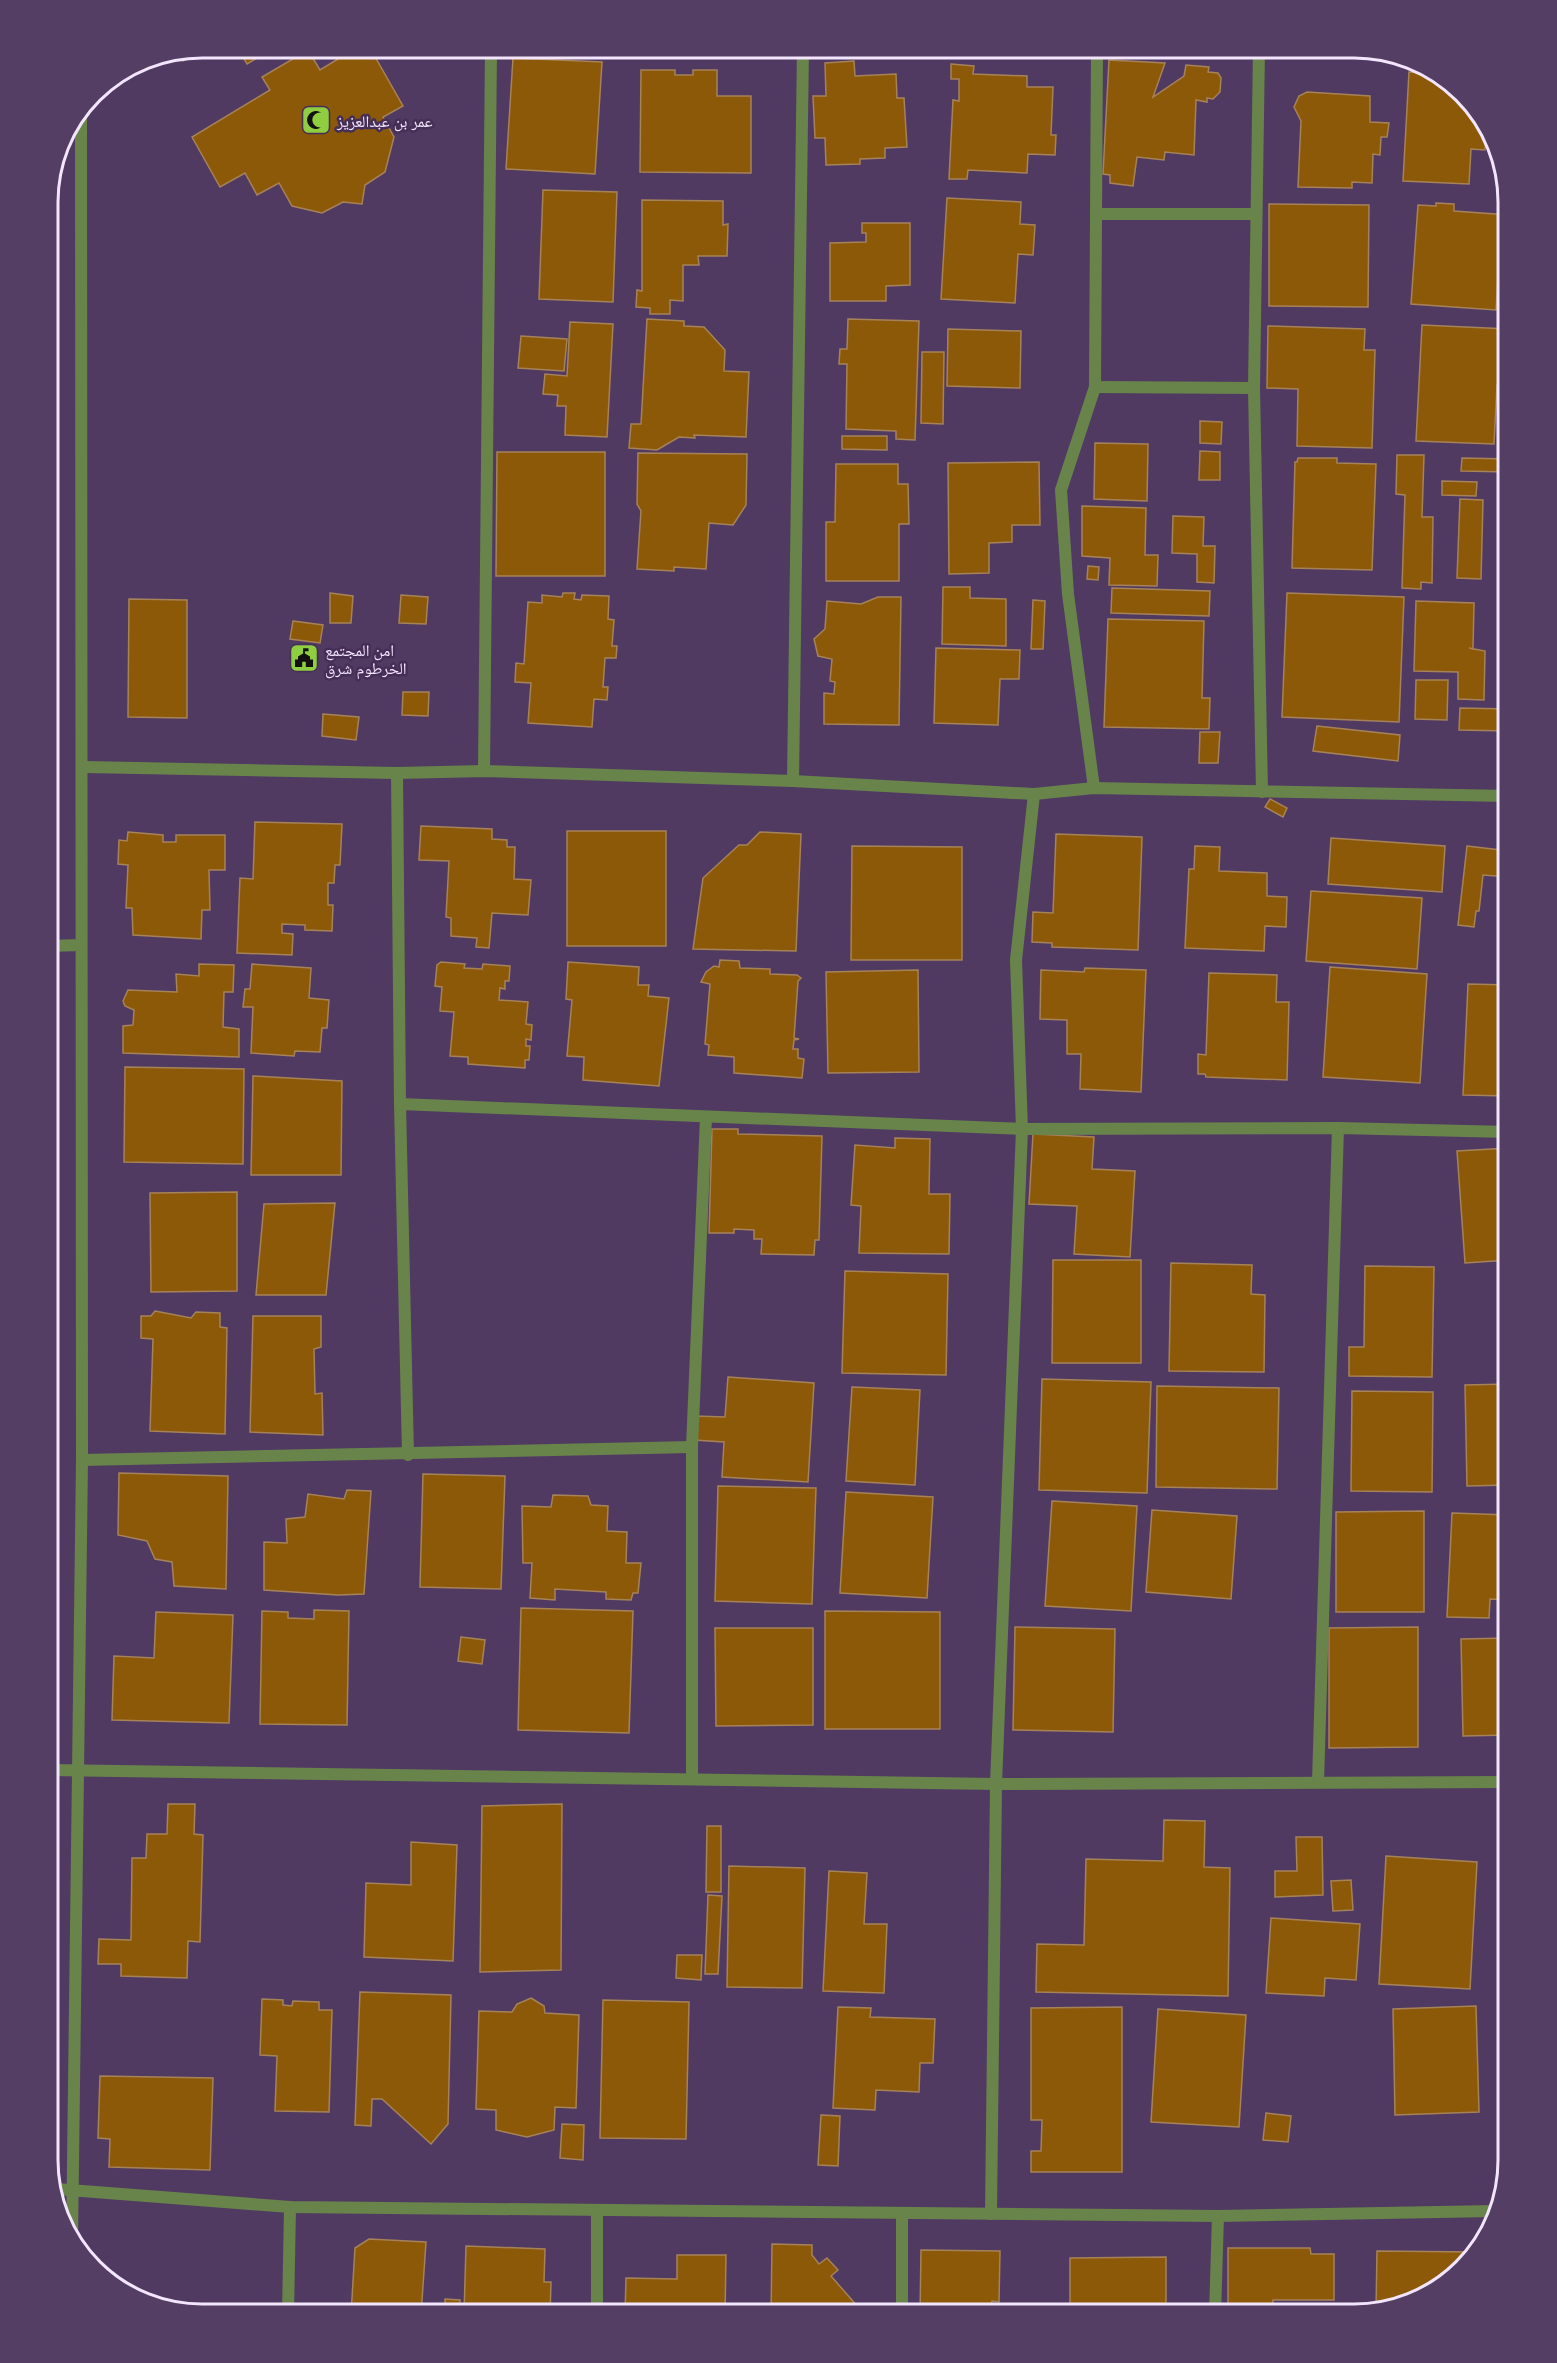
<svg xmlns="http://www.w3.org/2000/svg" width="1557" height="2363" font-family="Lato,'Noto Naskh Arabic',sans-serif">
  <rect width="100%" height="100%" fill="#513a62"/>
  <!-- building -->
  <g fill="#8c5908" stroke="#a68259" stroke-width="1.5">
    <polygon points="204,48 183,61 178,53 202,48"/>
    <polygon points="238,48 274,48 247,64"/>
    <polygon points="356,48 370,48 403,106 383,117 394,137 385,172 365,185 362,204 343,202 322,213 292,206 279,183 257,195 245,173 220,187 192,137 270,90 262,77 308,50 320,70"/>
    <polygon points="1111,48 1229,48 1229,53"/>
    <polygon points="513,58 602,62 595,174 506,169"/>
    <polygon points="1109,60 1165,63 1153,97 1184,76 1186,65 1209,67 1208,72 1218,73 1221,78 1220,92 1213,99 1207,98 1207,102 1196,100 1194,155 1165,152 1164,160 1137,157 1133,186 1110,183 1110,175 1103,174"/>
    <polygon points="854,61 855,76 896,74 897,98 904,98 907,147 885,148 885,158 860,159 860,164 826,165 825,138 815,138 813,96 826,96 825,63"/>
    <polygon points="951,64 974,66 973,74 1027,76 1027,87 1053,87 1051,135 1056,135 1055,155 1028,154 1027,173 968,170 967,179 949,179 953,100 959,101 959,79 951,79"/>
    <polygon points="641,70 675,70 675,75 693,75 693,70 717,70 717,96 751,96 751,173 640,172"/>
    <polygon points="1409,72 1440,74 1488,126 1492,138 1486,138 1485,150 1471,149 1469,184 1403,181"/>
    <polygon points="1307,92 1370,96 1370,122 1389,123 1387,137 1381,137 1380,155 1373,154 1372,183 1352,182 1352,188 1298,187 1301,121 1294,107 1299,96"/>
    <polygon points="543,190 617,192 613,302 539,299"/>
    <polygon points="947,198 1021,202 1020,224 1035,225 1033,255 1018,254 1015,303 941,299"/>
    <polygon points="642,200 723,201 723,225 728,224 727,256 698,256 699,265 683,265 683,301 670,300 670,314 650,314 650,308 636,307 637,290 642,291"/>
    <polygon points="1436,203 1454,204 1454,211 1509,215 1509,278 1498,277 1496,310 1411,304 1418,205 1436,206"/>
    <polygon points="1269,204 1369,205 1368,307 1269,306"/>
    <polygon points="862,223 910,223 910,285 886,286 886,301 830,301 830,243 866,242 866,233 862,233"/>
    <polygon points="647,319 684,321 684,326 704,327 725,350 724,371 749,372 746,437 694,435 695,438 679,437 657,450 629,448 631,424 641,424"/>
    <polygon points="848,319 919,321 915,440 896,439 896,431 846,429 847,364 839,364 840,349 847,349"/>
    <polygon points="570,322 613,324 607,437 565,435 566,406 557,406 558,395 543,394 545,374 567,376"/>
    <polygon points="1422,325 1509,329 1509,386 1497,385 1494,444 1416,441"/>
    <polygon points="1268,326 1365,329 1364,350 1375,350 1372,448 1297,446 1298,389 1267,388"/>
    <polygon points="948,329 1021,331 1020,388 947,386"/>
    <polygon points="521,336 567,339 564,371 518,368"/>
    <polygon points="922,352 944,352 943,424 921,423"/>
    <polygon points="1200,421 1222,422 1221,444 1200,443"/>
    <polygon points="842,436 887,436 887,450 842,449"/>
    <polygon points="1095,443 1148,444 1147,501 1094,499"/>
    <polygon points="1200,451 1220,452 1220,480 1199,480"/>
    <polygon points="497,452 605,452 605,576 496,576"/>
    <polygon points="638,453 747,454 746,505 733,525 709,523 706,569 674,567 674,571 637,569 641,511 637,504"/>
    <polygon points="1397,455 1424,455 1422,517 1433,517 1432,583 1421,582 1421,589 1402,588 1405,495 1396,494"/>
    <polygon points="1298,458 1337,458 1337,463 1376,464 1372,570 1292,568 1295,462 1297,462"/>
    <polygon points="1462,458 1509,459 1509,472 1461,471"/>
    <polygon points="1039,462 1040,525 1012,525 1012,542 989,543 989,573 949,574 948,463"/>
    <polygon points="836,464 898,464 898,484 908,484 909,524 899,524 899,581 826,581 826,522 835,522"/>
    <polygon points="1442,481 1477,482 1476,496 1442,495"/>
    <polygon points="1460,499 1483,500 1481,579 1457,578"/>
    <polygon points="1082,506 1146,508 1145,555 1158,555 1157,586 1109,585 1110,558 1082,556"/>
    <polygon points="1173,516 1204,517 1203,546 1215,546 1214,583 1197,582 1197,554 1172,553"/>
    <polygon points="1088,566 1099,567 1098,580 1087,579"/>
    <polygon points="943,587 970,587 970,598 1006,599 1006,646 942,644"/>
    <polygon points="1112,588 1210,591 1209,616 1111,613"/>
    <polygon points="330,593 353,596 351,623 330,623"/>
    <polygon points="563,593 575,593 574,599 581,600 582,595 609,596 608,619 614,620 612,646 617,646 616,658 605,658 603,687 608,687 607,700 594,699 592,727 528,723 531,683 515,682 516,663 524,664 528,602 542,603 542,595 562,597"/>
    <polygon points="1287,593 1404,597 1399,722 1282,717"/>
    <polygon points="401,595 428,597 426,624 399,623"/>
    <polygon points="878,597 901,597 899,725 824,724 824,693 834,694 835,682 830,681 832,659 818,656 814,639 825,629 827,601 861,604"/>
    <polygon points="129,599 187,600 187,718 128,717"/>
    <polygon points="1033,600 1045,601 1043,649 1031,649"/>
    <polygon points="1416,601 1474,603 1473,649 1469,648 1485,651 1484,700 1458,699 1458,672 1414,671"/>
    <polygon points="1108,619 1204,621 1202,698 1210,698 1209,729 1104,727"/>
    <polygon points="293,621 323,625 320,643 290,639"/>
    <polygon points="936,648 1020,650 1019,679 1000,679 998,725 934,723"/>
    <polygon points="1416,680 1448,680 1447,720 1415,719"/>
    <polygon points="403,692 429,692 428,716 402,715"/>
    <polygon points="1460,708 1509,709 1509,731 1459,730"/>
    <polygon points="323,714 359,717 356,740 322,736"/>
    <polygon points="1317,726 1400,735 1398,761 1313,751"/>
    <polygon points="1200,732 1220,732 1218,763 1199,763"/>
    <polygon points="1270,799 1287,808 1283,817 1265,807"/>
    <polygon points="255,822 342,824 340,865 335,865 334,883 328,883 328,905 333,905 332,931 305,930 305,925 282,924 282,933 293,934 292,955 237,953 240,878 253,879"/>
    <polygon points="421,826 492,829 492,839 507,840 507,847 515,847 514,879 531,880 528,915 492,913 489,948 476,947 477,938 451,936 451,918 446,917 449,861 419,860"/>
    <rect x="567" y="831" width="99" height="115"/>
    <polygon points="128,832 163,835 163,842 176,842 176,835 225,835 225,870 209,870 210,910 202,910 201,939 133,935 132,908 126,908 128,865 118,864 119,840 127,841"/>
    <polygon points="760,832 801,834 796,951 693,949 703,878 739,845 747,845"/>
    <polygon points="1056,834 1142,837 1138,950 1052,947 1052,943 1032,942 1033,912 1053,913"/>
    <polygon points="1331,838 1445,846 1442,892 1328,884"/>
    <polygon points="852,846 962,847 962,960 851,960"/>
    <polygon points="1195,846 1220,847 1219,871 1267,873 1267,896 1287,897 1286,927 1265,926 1264,951 1185,948 1189,869 1194,869"/>
    <polygon points="1467,846 1509,851 1509,877 1483,875 1479,911 1476,911 1474,927 1458,925"/>
    <polygon points="1311,891 1422,898 1417,969 1306,961"/>
    <polygon points="720,960 739,961 740,968 770,969 770,974 797,975 801,978 798,981 794,1038 799,1039 794,1040 793,1049 798,1049 798,1058 804,1059 802,1078 734,1073 734,1057 708,1055 709,1045 705,1044 710,984 701,982 706,972 714,966 719,967"/>
    <polygon points="441,962 465,964 464,968 482,969 483,964 510,966 509,981 505,981 505,989 500,988 499,1000 528,1002 526,1024 532,1025 531,1040 526,1039 526,1046 530,1046 529,1060 525,1060 525,1068 468,1064 468,1057 450,1056 454,1012 440,1011 442,987 435,986 437,965"/>
    <polygon points="568,962 639,967 638,985 649,985 648,996 669,998 659,1086 583,1080 584,1057 567,1056 572,1000 566,999"/>
    <polygon points="199,964 234,965 233,992 224,992 223,1027 239,1029 239,1057 123,1053 123,1026 133,1025 134,1010 125,1006 123,1001 128,990 177,992 176,974 199,976"/>
    <polygon points="252,964 311,968 309,998 329,1000 327,1028 322,1028 320,1052 295,1051 294,1056 251,1053 253,1007 243,1007 245,989 250,989"/>
    <polygon points="1330,967 1427,974 1420,1083 1323,1077"/>
    <polygon points="1085,968 1146,970 1141,1092 1080,1089 1081,1054 1067,1054 1067,1020 1040,1019 1041,970 1084,972"/>
    <polygon points="918,970 919,1072 828,1073 826,972"/>
    <polygon points="1209,973 1277,975 1276,1002 1289,1002 1287,1080 1206,1077 1205,1074 1198,1074 1198,1054 1206,1055"/>
    <polygon points="1468,984 1509,985 1509,1096 1463,1095"/>
    <polygon points="125,1067 244,1069 243,1164 124,1162"/>
    <polygon points="253,1076 342,1081 341,1175 251,1175"/>
    <polygon points="712,1129 738,1129 738,1134 822,1136 819,1240 815,1240 814,1255 761,1254 762,1239 754,1239 754,1230 734,1229 734,1233 709,1233"/>
    <polygon points="1033,1134 1094,1137 1092,1169 1135,1171 1130,1257 1074,1254 1077,1206 1029,1204"/>
    <polygon points="895,1138 930,1139 929,1194 950,1194 949,1254 859,1253 861,1206 851,1205 855,1145 895,1148"/>
    <polygon points="1509,1148 1509,1260 1465,1263 1457,1151"/>
    <polygon points="237,1192 237,1291 151,1292 150,1193"/>
    <polygon points="335,1203 326,1295 256,1295 264,1204"/>
    <polygon points="1053,1260 1141,1260 1141,1363 1052,1363"/>
    <polygon points="1171,1263 1252,1265 1251,1294 1265,1295 1264,1372 1169,1371"/>
    <polygon points="1365,1266 1434,1267 1432,1377 1349,1376 1349,1347 1364,1347"/>
    <polygon points="845,1271 948,1274 946,1375 842,1373"/>
    <polygon points="155,1311 191,1318 196,1312 220,1313 220,1327 227,1328 225,1434 150,1431 153,1339 141,1338 141,1316 151,1316"/>
    <polygon points="253,1316 321,1316 321,1347 314,1349 315,1394 322,1393 323,1435 250,1432"/>
    <polygon points="728,1377 814,1383 808,1482 722,1477 724,1442 694,1440 695,1416 725,1417"/>
    <polygon points="1042,1379 1151,1382 1147,1493 1039,1490"/>
    <polygon points="1509,1384 1509,1485 1467,1486 1465,1385"/>
    <polygon points="1157,1386 1279,1388 1277,1489 1156,1487"/>
    <polygon points="852,1387 920,1390 915,1485 846,1481"/>
    <polygon points="1352,1391 1433,1392 1432,1492 1351,1491"/>
    <polygon points="119,1473 228,1476 226,1589 174,1586 172,1562 155,1559 147,1541 118,1535"/>
    <polygon points="423,1474 505,1476 501,1589 420,1587"/>
    <polygon points="718,1486 816,1488 812,1604 715,1601"/>
    <polygon points="347,1490 371,1491 364,1594 338,1595 264,1590 264,1542 287,1543 286,1519 305,1517 308,1494 344,1499"/>
    <polygon points="846,1492 933,1497 927,1598 840,1593"/>
    <polygon points="553,1495 588,1496 591,1505 608,1506 607,1531 627,1532 626,1563 641,1563 638,1593 633,1593 631,1600 606,1599 606,1592 555,1589 555,1600 530,1598 532,1563 523,1563 522,1506 551,1507"/>
    <polygon points="1052,1501 1137,1506 1131,1611 1045,1606"/>
    <polygon points="1152,1510 1237,1516 1231,1599 1146,1592"/>
    <polygon points="1424,1511 1424,1612 1336,1612 1336,1512"/>
    <polygon points="1452,1513 1509,1515 1509,1600 1490,1599 1489,1618 1447,1617"/>
    <polygon points="521,1608 633,1611 629,1733 518,1730"/>
    <polygon points="314,1610 349,1611 347,1725 260,1724 262,1611 288,1612 288,1618 314,1619"/>
    <polygon points="825,1611 940,1612 940,1729 825,1729"/>
    <polygon points="156,1612 233,1615 229,1723 112,1720 114,1656 154,1658"/>
    <polygon points="1015,1627 1115,1629 1113,1732 1013,1730"/>
    <polygon points="1418,1627 1418,1747 1329,1748 1329,1628"/>
    <polygon points="715,1628 813,1628 813,1725 716,1726"/>
    <polygon points="461,1637 485,1640 482,1664 458,1661"/>
    <polygon points="1509,1638 1509,1735 1463,1736 1461,1639"/>
    <polygon points="168,1804 195,1804 194,1834 203,1835 200,1942 188,1941 187,1978 121,1976 121,1964 98,1964 99,1939 131,1940 132,1858 146,1858 147,1834 167,1834"/>
    <polygon points="562,1804 561,1970 480,1972 482,1806"/>
    <polygon points="1164,1820 1205,1821 1204,1867 1230,1868 1228,1996 1036,1992 1037,1944 1084,1945 1086,1859 1163,1861"/>
    <polygon points="707,1826 721,1826 721,1892 706,1892"/>
    <polygon points="1296,1837 1322,1837 1323,1895 1275,1897 1275,1871 1297,1871"/>
    <polygon points="411,1842 457,1845 453,1961 364,1957 366,1883 411,1885"/>
    <polygon points="1386,1856 1477,1862 1470,1989 1379,1984"/>
    <polygon points="729,1866 805,1868 802,1988 727,1987"/>
    <polygon points="829,1871 867,1873 864,1924 887,1924 884,1993 823,1991"/>
    <polygon points="1351,1880 1353,1910 1333,1911 1331,1881"/>
    <polygon points="708,1895 722,1896 718,1974 705,1974"/>
    <polygon points="1271,1918 1360,1924 1356,1980 1325,1978 1324,1996 1266,1993"/>
    <polygon points="677,1955 702,1955 701,1980 676,1978"/>
    <polygon points="360,1992 451,1995 448,2124 431,2144 382,2099 372,2099 371,2126 355,2125"/>
    <polygon points="531,1998 544,2006 545,2013 579,2015 576,2108 555,2107 554,2130 527,2137 496,2130 496,2110 476,2109 479,2011 512,2012 517,2004"/>
    <polygon points="262,1999 283,2000 283,2005 292,2006 293,2001 319,2002 319,2010 332,2010 329,2112 275,2111 277,2056 260,2055"/>
    <polygon points="603,2000 689,2002 686,2139 600,2138"/>
    <polygon points="1476,2006 1479,2112 1395,2115 1393,2009"/>
    <polygon points="838,2007 871,2008 870,2017 935,2019 933,2063 920,2063 919,2092 876,2090 875,2110 833,2108"/>
    <polygon points="1122,2007 1122,2172 1031,2172 1031,2151 1041,2151 1042,2120 1031,2120 1031,2008"/>
    <polygon points="1158,2009 1246,2015 1239,2127 1151,2122"/>
    <rect x="1508" y="2024" width="1" height="103"/>
    <polygon points="100,2076 213,2078 210,2170 109,2167 110,2139 98,2138"/>
    <polygon points="1266,2113 1291,2116 1288,2142 1263,2140"/>
    <polygon points="821,2115 840,2116 838,2166 818,2165"/>
    <polygon points="562,2124 584,2125 583,2160 560,2158"/>
    <polygon points="369,2239 426,2242 421,2315 351,2315 355,2248"/>
    <polygon points="772,2244 812,2245 812,2255 819,2264 827,2258 838,2270 831,2276 865,2315 771,2315"/>
    <polygon points="466,2246 545,2249 544,2282 551,2282 550,2315 464,2315"/>
    <polygon points="1228,2248 1310,2248 1311,2254 1334,2254 1334,2300 1273,2300 1273,2315 1228,2315"/>
    <polygon points="921,2250 1000,2251 999,2302 992,2301 991,2314 920,2315"/>
    <polygon points="1377,2251 1474,2252 1431,2294 1376,2309"/>
    <polygon points="677,2255 726,2255 725,2315 625,2315 626,2278 677,2279"/>
    <polygon points="1166,2257 1166,2315 1070,2315 1070,2258"/>
    <polygon points="445,2299 460,2300 459,2315 445,2315"/>
    <polygon points="1278,2306 1325,2306 1324,2315 1277,2315"/>
  </g>
  <g fill="none" stroke-linecap="round" stroke-linejoin="round">
    <!-- street -->
    <g stroke="#68844b" stroke-width="12">
      <polyline points="1259,48 1254,388 1262,792"/>
      <polyline points="1096,214 1256,214"/>
      <polyline points="1095,387 1254,388"/>
      <polyline points="84,767 397,773 484,771 793,781 1034,794 1094,788 1509,796"/>
      <polyline points="484,771 491,48"/>
      <polyline points="397,773 400,1104 408,1455"/>
      <polyline points="793,781 803,48"/>
      <polyline points="1094,788 1068,594 1061,490 1095,387 1097,48"/>
      <polyline points="48,946 81,945"/>
      <polyline points="400,1104 1022,1129 1338,1128 1509,1132"/>
      <polyline points="82,1460 692,1447"/>
      <polyline points="48,1770 996,1784 1509,1782"/>
      <polyline points="692,1778 692,1447 706,1117"/>
      <polyline points="1318,1782 1338,1128"/>
      <polyline points="56,2189 290,2207 1218,2216 1495,2211"/>
      <polyline points="902,2213 902,2315"/>
      <polyline points="991,2214 996,1784 1022,1129 1016,960 1034,794"/>
      <polyline points="72,2241 82,1460 81,110"/>
      <polyline points="288,2315 290,2207"/>
      <polyline points="597,2315 597,2210"/>
      <polyline points="1215,2315 1218,2216"/>
    </g>
  </g>
  <!-- icons -->
  <defs>
    <g id="mosque-square" transform="scale(1.5)"><rect x="-9" y="-9" width="18" height="18" rx="4" fill="#8fcd41" stroke="#462f56"/><path d="M3.5-4.9A6 6 0 1 0 3.5 4.9A5 5 0 1 1 3.5-4.9Z" fill="#111"/></g>
    <g id="civic-square" transform="scale(1.5)"><rect x="-9" y="-9" width="18" height="18" rx="4" fill="#8fcd41" stroke="#462f56"/><path d="M-.6-6.5H3V-4.5H.6V-3L4-1V1h2V6H-6V1h2V-1L-.6-3ZM-1.2 2.5V6h2.4V2.5Z" fill="#111"/></g>
  </defs>
  <g fill-rule="evenodd">
    <use href="#mosque-square" x="316" y="120"/>
    <use href="#civic-square" x="304" y="658"/>
  </g>
  <g text-anchor="middle" dominant-baseline="central" stroke-width="5" stroke-linejoin="round" paint-order="stroke">
    <!-- poi labels -->
    <g font-size="16" fill="#f3e5fe" stroke="#462f56" text-anchor="start">
      <text x="337" y="120">عمر بن عبدالعزيز</text>
      <text x="325" y="649">امن المجتمع<tspan x="325" dy="18">الخرطوم شرق</tspan></text>
    </g>
  </g>
  <!-- crop -->
  <path d="M0 0H1557V2363H0ZM202 58H1354A144 144 0 0 1 1498 202V2160A144 144 0 0 1 1354 2304H202A144 144 0 0 1 58 2160V202A144 144 0 0 1 202 58Z" fill="#543e63" fill-rule="evenodd"/>
  <path fill="none" stroke="#f3e5fe" stroke-width="3" d="M202 58H1354A144 144 0 0 1 1498 202V2160A144 144 0 0 1 1354 2304H202A144 144 0 0 1 58 2160V202A144 144 0 0 1 202 58Z"/>
</svg>
